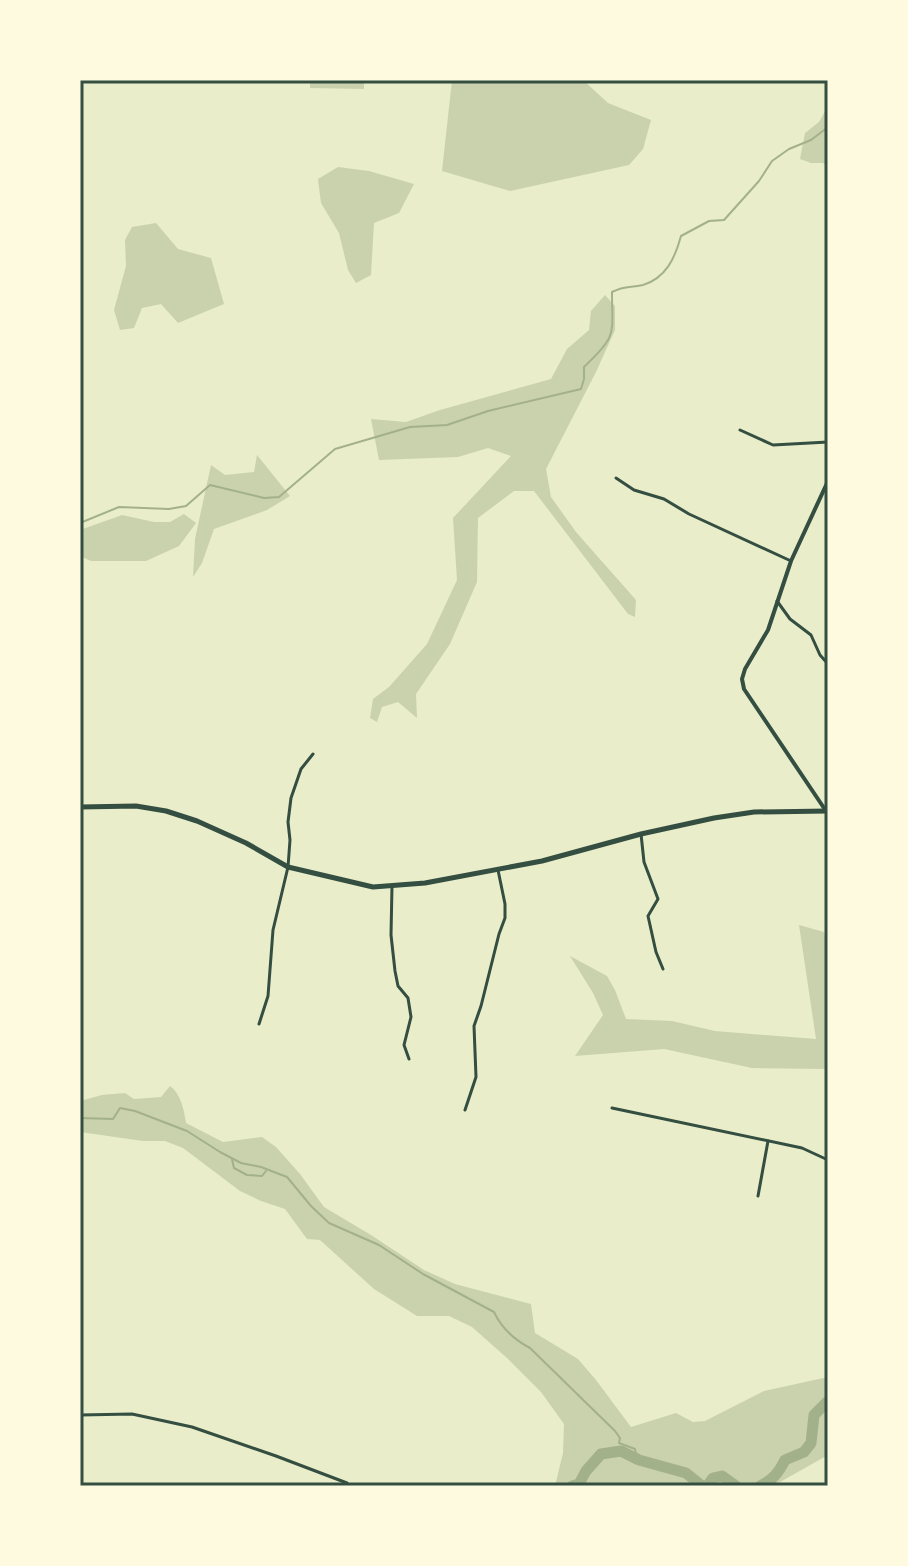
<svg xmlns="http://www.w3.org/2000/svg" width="908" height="1566" font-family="'PT Sans',sans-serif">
  <rect width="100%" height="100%" fill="#e9edc9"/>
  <!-- green -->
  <g fill="#cad2ad">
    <polygon points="310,80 364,80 364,89 310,88"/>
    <polygon points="452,80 583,80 608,103 651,120 643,149 629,165 510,191 442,171"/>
    <polygon points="828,106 828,167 823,163 811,163 800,159 805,133 819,122"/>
    <polygon points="338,167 369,171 414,184 399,213 374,223 371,275 356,283 348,270 339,233 321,203 318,179"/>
    <polygon points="156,223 178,249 211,258 224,304 178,323 161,304 142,308 134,328 120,330 114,310 126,266 125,240 132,227"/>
    <polygon points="605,295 615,306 615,330 596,372 546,469 551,497 576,532 636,600 635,617 628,614 534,491 514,491 478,518 477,582 450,644 416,694 417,718 398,702 382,707 377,722 370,718 373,699 389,687 427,644 457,580 453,518 511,456 488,448 458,457 379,460 371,419 406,422 440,410 551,379 567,349 589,330 591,311"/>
    <polygon points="257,455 290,496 267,510 214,529 202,563 193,577 195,539 211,465 225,475 254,472"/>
    <polygon points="184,514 196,523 179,546 146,561 91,561 80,556 80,530 122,515 154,522 170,522"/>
    <polygon points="799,925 824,932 828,950 828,1069 752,1068 664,1049 575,1056 603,1015 593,993 570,956 607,976 615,990 626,1019 672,1021 715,1031 816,1039"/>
    <path d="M170 1086C181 1094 184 1110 186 1123L223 1142 262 1137 276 1147 300 1174 324 1207 371 1235 424 1270 455 1284 531 1304 535 1333 578 1359 596 1380 631 1427 676 1413 693 1422 705 1421 764 1391 828 1377V1455L773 1486H555L563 1453 564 1424 541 1392 507 1358 472 1327 449 1316H417L374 1289 320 1240 307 1239 285 1209 261 1201 240 1191 183 1148 165 1141H143L80 1132V1101L102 1095 125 1093 134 1099 161 1097Z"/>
  </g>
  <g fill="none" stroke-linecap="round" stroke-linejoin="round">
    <!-- stream -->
    <g stroke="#a3b18a" stroke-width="2">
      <path d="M80 523 119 507 169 509 186 506 210 485 264 498 279 497 335 449 410 427 447 425 488 411 581 389 584 379V367C618 335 612 335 612 292 625 285 630 288 643 285 666 278 675 258 681 236L709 221 724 220 759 181 772 161 789 149 811 140 828 127"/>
      <path d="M80 1118 113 1119 120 1108 135 1111 187 1131 220 1152 241 1163 261 1167 287 1177 311 1206 329 1223 379 1245 423 1274 494 1312C501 1327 515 1340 530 1348L615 1431 620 1438 619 1443 635 1449 637 1459"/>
      <polyline points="232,1159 234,1168 247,1175 262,1176 266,1171"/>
    </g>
    <!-- river -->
    <g stroke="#a3b18a" stroke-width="11">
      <polyline points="572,1486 579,1484 586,1471 601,1454 621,1451 639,1460 686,1473 702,1486"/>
      <polyline points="707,1486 713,1478 722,1476 736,1486"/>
      <path d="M760 1486C773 1480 779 1472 785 1460L804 1452 811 1443 814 1415 828 1401"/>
    </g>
    <!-- minor -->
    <g stroke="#344e41" stroke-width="3">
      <polyline points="740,430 773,445 828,442"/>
      <polyline points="616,478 634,490 664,499 689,514 791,561"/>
      <polyline points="777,601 790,619 811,635 820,655 828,664"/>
      <polyline points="641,834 644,862 658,899 648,916 656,952 663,969"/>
      <polyline points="392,886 391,935 395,971 398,986 408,998 411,1017 404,1045 409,1059"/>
      <polyline points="259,1024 268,996 273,930 288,867 290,840 288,822 291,798 301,769 313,754"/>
      <polyline points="612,1108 802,1148 828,1160"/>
      <polyline points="465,1110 476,1077 474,1026 481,1006 499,934 505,918 505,904 498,870"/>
      <polyline points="758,1196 768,1141"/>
      <polyline points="80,1415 132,1414 192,1427 276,1456 347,1483 350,1486"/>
    </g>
    <!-- tertiary -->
    <polyline stroke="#344e41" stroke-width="4" points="826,811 744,689 742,679 745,669 768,630 791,561 828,481"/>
    <!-- secondary -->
    <polyline stroke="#344e41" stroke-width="5" points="80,807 136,806 166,811 197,821 246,843 288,867 373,887 425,883 542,861 641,834 714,818 754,812 828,811"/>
  </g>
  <!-- border -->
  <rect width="908" height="1566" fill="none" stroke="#fefae0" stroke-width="164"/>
  <rect x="82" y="82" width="744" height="1402" fill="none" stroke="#344e41" stroke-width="3"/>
</svg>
